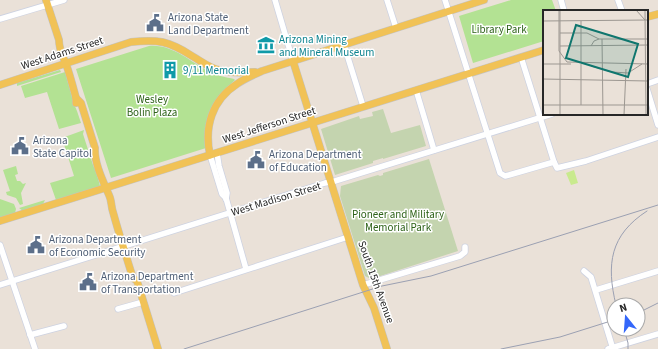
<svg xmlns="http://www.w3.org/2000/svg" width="658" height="349" font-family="'Source Sans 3',sans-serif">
  <rect width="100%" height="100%" fill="#eae1d8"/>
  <!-- green -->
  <g fill="#b3e293">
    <polygon points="511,0 552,0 556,11 544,11 544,41 473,63 459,16"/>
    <path d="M149 46C173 44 190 62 210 72 217 76 226 77 234 79L235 80 218 97 206 148 111 178 76 69Z"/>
    <polygon points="60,70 61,72 17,86 17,83"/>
    <polygon points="65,72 74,104 77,111 81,123 59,129 47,92 25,98 21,86"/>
    <polygon points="84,130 83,134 93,165 96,171 100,186 56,200 50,183 74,176 62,138"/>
    <polygon points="16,166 18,174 15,175 17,181 20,181 23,184 26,183 21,193 23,204 20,205 16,198 7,195 6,192 10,191 3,170"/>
    <polygon points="0,199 14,204 16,209 15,213 0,218"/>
    <polygon points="45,200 43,204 23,211 19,208"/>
  </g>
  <!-- cemetery -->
  <g fill="#c4d4af">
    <polygon points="383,109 391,133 420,125 426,146 383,159 383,158 373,161 373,163 335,175 321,129 359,116 360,119 373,116 372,112"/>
    <polygon points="429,159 458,251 371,279 365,276 340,196 341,186 378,175 380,176 383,175 383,173"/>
  </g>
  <!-- pitch -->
  <polygon fill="#c9ea8e" points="574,170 578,183 571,185 566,173"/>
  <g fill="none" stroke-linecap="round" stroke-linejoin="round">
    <!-- minor casing -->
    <g stroke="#cdd2e1" stroke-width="7">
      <g id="minor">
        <polyline points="275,0 293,61"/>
        <polyline points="387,0 396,28"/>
        <polyline points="445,0 500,173 505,176 509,175 554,162"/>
        <polyline points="561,0 564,11"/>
        <polyline points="618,0 622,11"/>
        <polyline points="0,19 64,0"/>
        <polyline points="344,45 363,106"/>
        <polyline points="521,57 554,162 557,168 586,161 658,137"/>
        <polyline points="647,84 658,80"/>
        <polyline points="647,89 658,125"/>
        <polyline points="416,90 434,150"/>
        <polyline points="217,153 219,166 227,193 226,199"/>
        <polyline points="210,155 222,194 226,198 246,269"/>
        <polyline points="0,245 35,349"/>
        <polyline points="584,271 591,277 613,349"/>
        <polyline points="0,285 325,183 335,181 552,114"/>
        <polyline points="363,285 460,256 465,252 465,247"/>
        <polyline points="596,290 658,271"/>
        <polyline points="174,293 348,237"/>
        <polyline points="118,309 143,302"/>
        <polyline points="30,335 64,326"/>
        <polyline points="608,349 658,334"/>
      </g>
    </g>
    <!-- major casing -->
    <g stroke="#c3c3c3" stroke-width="8">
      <g id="major">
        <path d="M46 0 59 40C59 50 63 56 66 64 70 75 73 87 76 98V103"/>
        <polyline points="647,17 658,14"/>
        <polyline points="293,61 363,285 374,308 387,349"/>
        <path d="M0 85 131 42C158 39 169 41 192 56 201 61 209 68 219 70 233 74 242 72 255 72"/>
        <path d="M76 98 81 103 95 148C94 163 103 181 109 195 112 201 111 207 113 212 119 234 126 256 133 278L137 281 158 349"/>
        <path d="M210 155C204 127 212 100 237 84 244 79 253 75 262 71L484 0"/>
        <polyline points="0,221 544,50"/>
      </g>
    </g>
    <!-- minor -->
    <use href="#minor" stroke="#fff" stroke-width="5.5"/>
    <!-- major -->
    <use href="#major" stroke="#f1c256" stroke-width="7"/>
    <!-- rail -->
    <g stroke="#9ba0b2" stroke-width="1">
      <path d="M616 305C606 264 610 235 647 211"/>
      <polyline points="638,313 658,303"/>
      <polyline points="624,329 628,343 628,349"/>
      <polyline points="184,349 382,286 431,276 658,205"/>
      <polyline points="501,349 560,337 614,320"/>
    </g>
  </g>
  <!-- icons -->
  <defs>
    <g id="civic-bare" transform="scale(1.38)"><path d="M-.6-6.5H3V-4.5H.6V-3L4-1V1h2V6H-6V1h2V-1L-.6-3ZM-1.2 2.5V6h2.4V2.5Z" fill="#5c6f8a" stroke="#fff" stroke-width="2.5" paint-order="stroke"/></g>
    <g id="museum-bare" transform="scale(1.38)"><path d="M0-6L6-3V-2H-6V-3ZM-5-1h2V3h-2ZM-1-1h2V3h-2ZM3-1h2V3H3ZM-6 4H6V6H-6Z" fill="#0f9aa8" stroke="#fff" stroke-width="2.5" paint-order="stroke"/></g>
    <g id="building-bare" transform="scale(1.38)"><path d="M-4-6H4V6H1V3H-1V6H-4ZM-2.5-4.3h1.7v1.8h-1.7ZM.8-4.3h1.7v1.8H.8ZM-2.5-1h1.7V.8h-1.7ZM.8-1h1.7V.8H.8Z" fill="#0f9aa8" stroke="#fff" stroke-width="2.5" paint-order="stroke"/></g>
  </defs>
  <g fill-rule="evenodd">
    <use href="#civic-bare" x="155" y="23"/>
    <use href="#museum-bare" x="266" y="45"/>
    <use href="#building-bare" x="170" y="70"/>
    <use href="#civic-bare" x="20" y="146"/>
    <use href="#civic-bare" x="256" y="160"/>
    <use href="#civic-bare" x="36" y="245"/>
    <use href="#civic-bare" x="88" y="282"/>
  </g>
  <g text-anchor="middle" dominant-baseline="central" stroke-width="3" stroke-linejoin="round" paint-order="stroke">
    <!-- service labels -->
    <g font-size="11" fill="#4e5e75" stroke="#fff" text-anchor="start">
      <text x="168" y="17">Arizona State<tspan x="168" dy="13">Land Department</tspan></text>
      <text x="33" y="140">Arizona<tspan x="33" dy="13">State Capitol</tspan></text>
      <text x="269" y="154">Arizona Department<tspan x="269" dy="13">of Education</tspan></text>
      <text x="49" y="239">Arizona Department<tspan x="49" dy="13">of Economic Security</tspan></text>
      <text x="101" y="276">Arizona Department<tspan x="101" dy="13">of Transportation</tspan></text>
    </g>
    <!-- park labels -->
    <g font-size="11" fill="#2d6218" stroke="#fff">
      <text x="499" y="29">Library Park</text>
      <text x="152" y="99">Wesley<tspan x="152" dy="13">Bolin Plaza</tspan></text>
      <text x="398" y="214">Pioneer and Military<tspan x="398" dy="13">Memorial Park</tspan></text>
    </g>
    <!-- culture labels -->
    <g font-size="11" fill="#0d838f" stroke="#fff" text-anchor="start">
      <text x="279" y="39">Arizona Mining<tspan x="279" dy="13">and Mineral Museum</tspan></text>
      <text x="183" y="70">9/11 Memorial</text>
    </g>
    <!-- street labels -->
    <g font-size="11" fill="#272727" stroke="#fff">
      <text transform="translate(62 53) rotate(-18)">West Adams Street</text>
      <text transform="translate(269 125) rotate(-18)">West Jefferson Street</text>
      <text transform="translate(276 199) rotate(-17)">West Madison Street</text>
      <text transform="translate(376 282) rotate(70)">South 15th Avenue</text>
    </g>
  </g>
  <!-- overview -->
  <g transform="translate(543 10)">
    <rect width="105" height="105" fill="#eae1d8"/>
    <path fill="none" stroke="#9c9791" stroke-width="1" d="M16 0V41L24 52 105 54M17 0V105M93 0 102 10M102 0 103 105M0 11 105 10M17 23H44L56 29M59 29 60 105M17 36 105 35M48 36 51 31 56 29H105M38 53V11M0 54H28M38 54V95M48 56 69 62 85 63 99 54M0 69 105 71M0 95H105M81 105 83 59"/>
    <path fill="#0f766e" fill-opacity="0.15" stroke="#0f766e" stroke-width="2" d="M33 15 95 34 85 67 23 48Z"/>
    <rect width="105" height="105" fill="none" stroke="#272727" stroke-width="2"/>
  </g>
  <!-- north arrow -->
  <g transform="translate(626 317) rotate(343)"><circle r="19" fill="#ffffff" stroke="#a9a9a9"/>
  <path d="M0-3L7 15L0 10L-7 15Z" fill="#3467fa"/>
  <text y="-6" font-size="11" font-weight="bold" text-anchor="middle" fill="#272727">N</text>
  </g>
</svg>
